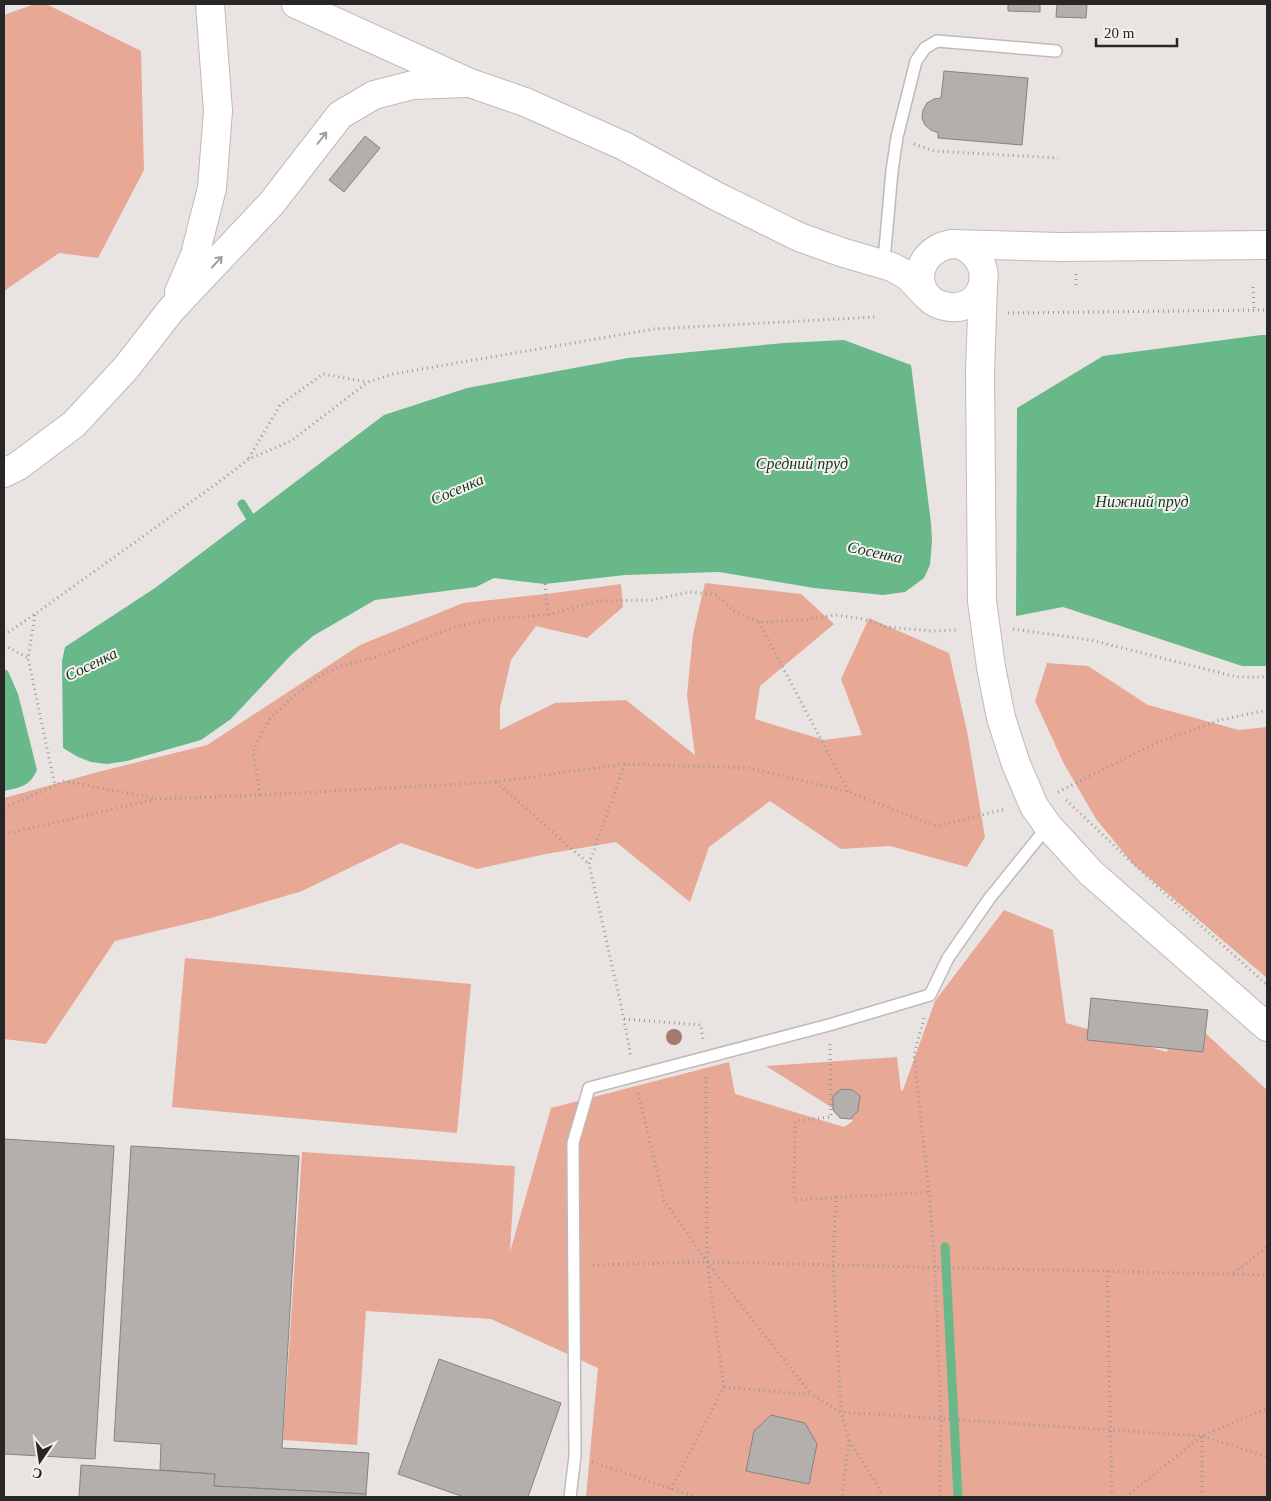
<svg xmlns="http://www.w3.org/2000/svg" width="1271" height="1501" font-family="'Times New Roman',serif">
  <rect width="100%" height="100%" fill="#e9e4e2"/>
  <!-- green -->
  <g fill="#e7a896">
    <polygon points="35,4 46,4 141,51 144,170 98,258 59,253 4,291 4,15"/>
    <polygon points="705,583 801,594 834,624 760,686 755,719 824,740 862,735 841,679 869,618 949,653 967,731 985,837 967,867 890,846 841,849 770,801 709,847 690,902 616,842 546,854 477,869 401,843 302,891 211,918 115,941 46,1044 4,1039 4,798 98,772 207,745 360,645 463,603 546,594 621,584 623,607 587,638 536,626 511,660 500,708 500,730 555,703 626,700 695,755 687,695 693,634"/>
    <polygon points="1047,663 1088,666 1148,705 1239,730 1267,727 1267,978 1133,864 1096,819 1064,764 1035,701"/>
    <polygon points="1004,910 1053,930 1066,1023 1167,1052 1177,1007 1267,1090 1267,1497 586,1497 598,1368 491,1319 366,1311 357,1445 283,1440 302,1152 515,1166 510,1252 551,1108 729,1062 735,1094 844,1127 853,1121 766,1066 897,1057 901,1091 903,1090 935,1001"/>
    <polygon points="185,958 471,984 457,1133 172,1107"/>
  </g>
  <!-- water -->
  <g fill="#68b88a">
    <polygon points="1261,335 1267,335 1267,666 1242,666 1063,607 1016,616 1017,408 1103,356"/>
    <polygon points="844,340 911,365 931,523 932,541 930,565 924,578 905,592 883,595 814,588 719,572 625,575 545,584 494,578 476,587 375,600 313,636 291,655 231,719 201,740 127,761 107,764 91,762 78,757 63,748 62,661 65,647 155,588 384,415 467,388 628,358 784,343"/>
    <path d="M4 669 8 671 18 694 37 770C29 787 21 787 4 791Z"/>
  </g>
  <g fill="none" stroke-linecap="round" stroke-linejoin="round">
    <!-- stream -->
    <g stroke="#68b88a" stroke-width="9">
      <polyline points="242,504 255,525"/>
      <polyline points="945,1247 958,1497"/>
    </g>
  </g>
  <!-- building -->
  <g fill="#b3afad" stroke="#878281">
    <polygon points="1008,4 1040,4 1040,12 1008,11"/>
    <polygon points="1057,4 1087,4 1086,18 1056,17"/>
    <polygon points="944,71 1028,78 1022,145 938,138 938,133 931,130 925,125 922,118 923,110 927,103 934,99 941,98"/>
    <polygon points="365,136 380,148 344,192 329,180"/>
    <polygon points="1091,998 1208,1010 1203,1052 1087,1040"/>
    <polygon points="841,1089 853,1090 860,1096 858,1111 850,1119 840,1118 833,1110 833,1096"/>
    <polygon points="4,1139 114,1146 95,1459 4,1454"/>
    <polygon points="131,1146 299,1156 282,1448 369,1453 366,1494 214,1486 215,1474 160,1470 161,1444 114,1441"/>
    <polygon points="439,1359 561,1403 528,1497 464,1497 398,1474"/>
    <polygon points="771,1415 805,1423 817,1444 809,1484 746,1471 754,1431"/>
    <polygon points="81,1465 215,1474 214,1486 366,1494 366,1497 79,1497"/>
  </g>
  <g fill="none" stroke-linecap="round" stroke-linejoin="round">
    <!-- service casing -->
    <g stroke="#bfbab8" stroke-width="14">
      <g id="service">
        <polyline points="884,260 892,171 897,137 916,61 925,48 937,41 1056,51"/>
        <polyline points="570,1497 575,1456 573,1143 589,1088 829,1025 930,995 948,958 989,899 1048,826"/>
      </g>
    </g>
    <!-- tertiary casing -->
    <g stroke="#bfbab8" stroke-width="30">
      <g id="tertiary">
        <polyline points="296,4 470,83 525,102 624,146 716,196 799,237 841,252 892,267 908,276 927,296"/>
        <path d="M961 245C999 262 985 311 950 307 910 303 910 252 951 244L1059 247 1267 245"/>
        <polyline points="983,285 980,372 982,601 991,667 1001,718 1016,764 1034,806 1048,826 1091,873 1267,1027"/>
        <polyline points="179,292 195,255 212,188 218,111 210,4"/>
        <polyline points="4,473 18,466 74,424 126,368 171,310 271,204 340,115 374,95 413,85 466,83"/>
      </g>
    </g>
    <!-- path -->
    <g stroke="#9d9998" stroke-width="3" stroke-dasharray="1 4" stroke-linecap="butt">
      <polyline points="914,144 934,151 1058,158"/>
      <polyline points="1076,274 1076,289"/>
      <polyline points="1253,287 1254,310"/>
      <polyline points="1008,313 1267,310"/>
      <polyline points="249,458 280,405 323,374 368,382"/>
      <polyline points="545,584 548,615"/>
      <polyline points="35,615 28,658 55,786"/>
      <polyline points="759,622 848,791"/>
      <polyline points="1013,629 1091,640 1237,677 1267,677"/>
      <polyline points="4,635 28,619 223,479 249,459 291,441 368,382 393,374 654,329 875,317"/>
      <polyline points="4,645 28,658"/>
      <polyline points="625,764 589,864 624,1019 631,1058"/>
      <polyline points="496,782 589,864"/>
      <polyline points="1058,792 1154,744 1220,720 1267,710"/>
      <polyline points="260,795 253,752 261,735 270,719 294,696 320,676 341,666 377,657 455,627 499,618 548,615 597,601 652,600 690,592 717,595 734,611 759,622 803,620 836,615 863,619 886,627 933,631 959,630"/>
      <polyline points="1066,800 1160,889 1267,985"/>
      <polyline points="4,808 65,781 153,798"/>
      <polyline points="4,834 157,799 260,795 495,782 625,764 750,768 849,792 936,826 1006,809"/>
      <polyline points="924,1018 914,1055 929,1192 935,1267 941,1419 940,1497"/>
      <polyline points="624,1019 701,1025 703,1040"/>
      <polyline points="830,1044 831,1117 795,1121 794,1200 929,1192"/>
      <polyline points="638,1093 664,1200 707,1262 812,1395"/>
      <polyline points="836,1196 833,1265 841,1412 849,1441 842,1497"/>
      <polyline points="593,1265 707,1262 1267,1275"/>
      <polyline points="1107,1271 1112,1497"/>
      <polyline points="1234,1273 1267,1247"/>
      <polyline points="724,1387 812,1395 841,1412 1202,1436 1267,1457"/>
      <polyline points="849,1441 879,1487 882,1497"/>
      <polyline points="592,1462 696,1497"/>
      <polyline points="671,1489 724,1387 707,1262 706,1076"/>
      <polyline points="1126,1497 1202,1436 1267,1408"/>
      <polyline points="1202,1497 1202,1436"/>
    </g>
    <!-- service -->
    <use href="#service" stroke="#fff" stroke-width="11"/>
    <!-- tertiary -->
    <use href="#tertiary" stroke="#fff" stroke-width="28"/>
  </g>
  <!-- trees -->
  <circle fill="#a47a6e" cx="674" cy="1037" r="8"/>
  <!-- one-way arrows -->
  <defs><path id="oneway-shaft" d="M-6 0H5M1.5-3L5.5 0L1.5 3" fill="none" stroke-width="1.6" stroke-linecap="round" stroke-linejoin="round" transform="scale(1.25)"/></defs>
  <g stroke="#9e9d9d">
    <use href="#oneway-shaft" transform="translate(322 138) rotate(-52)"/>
    <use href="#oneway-shaft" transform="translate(217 262) rotate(-47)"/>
  </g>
  <g text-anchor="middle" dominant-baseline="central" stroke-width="4" stroke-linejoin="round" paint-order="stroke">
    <!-- water labels -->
    <g font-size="16" font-style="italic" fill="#123522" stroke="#f6f1ef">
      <text x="802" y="463">Средний пруд</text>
      <text transform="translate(457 489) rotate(-23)">Сосенка</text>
      <text x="1142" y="501">Нижний пруд</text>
      <text transform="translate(875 552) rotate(12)">Сосенка</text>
      <text transform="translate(91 664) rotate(-26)">Сосенка</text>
    </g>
  </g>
  <!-- border -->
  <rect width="1271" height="1501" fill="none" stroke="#282626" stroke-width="10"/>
  <!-- north arrow -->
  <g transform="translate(40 1461) rotate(193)" stroke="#f6f1ef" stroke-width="4" paint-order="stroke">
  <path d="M0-4L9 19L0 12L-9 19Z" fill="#282626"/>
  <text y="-8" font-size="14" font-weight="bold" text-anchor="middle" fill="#282626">С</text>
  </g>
  <!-- scale -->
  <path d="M1096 38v8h81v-8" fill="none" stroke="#282626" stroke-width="2.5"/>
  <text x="1104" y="38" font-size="15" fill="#282626" stroke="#f6f1ef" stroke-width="4" paint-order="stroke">20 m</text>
</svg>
